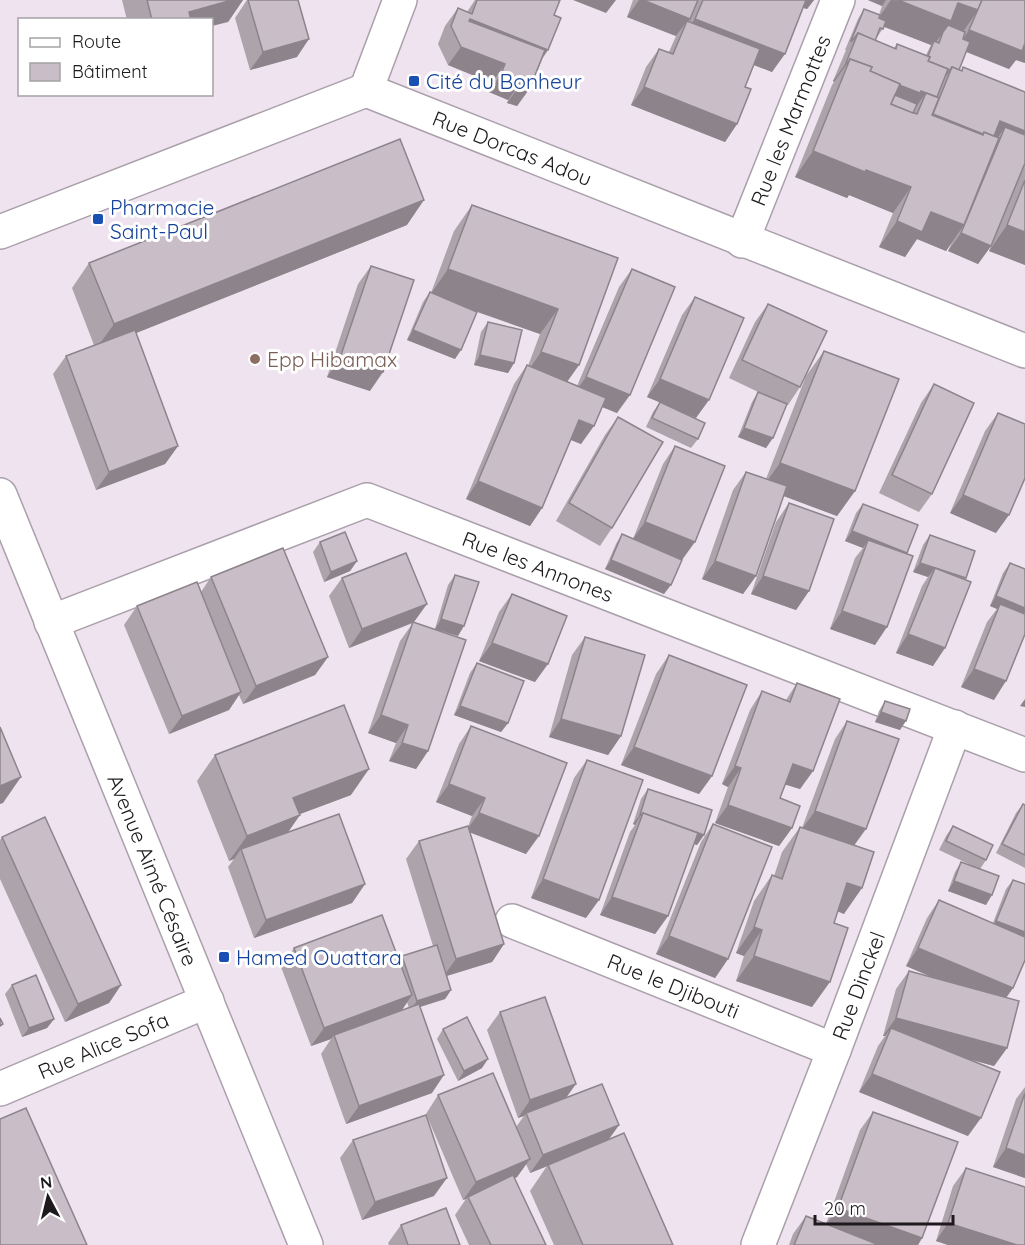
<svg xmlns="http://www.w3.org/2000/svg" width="1025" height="1245" font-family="Quicksand,sans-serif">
  <rect width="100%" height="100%" fill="#eee3ef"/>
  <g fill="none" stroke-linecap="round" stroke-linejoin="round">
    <!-- minor casing -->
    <g stroke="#aaa0ab" stroke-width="36">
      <g id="minor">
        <polyline points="366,90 400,0"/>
        <path id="s1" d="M0 232 366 90 1025 351"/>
        <path id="s2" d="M742 241 838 0"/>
        <path id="s3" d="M51 622 367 500 1025 755"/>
        <path id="s4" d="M512 921 834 1050"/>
        <path id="s5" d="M0 1089 207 1001"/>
        <path id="s6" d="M758 1245 834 1050 955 727"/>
      </g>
    </g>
    <!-- tertiary casing -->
    <g stroke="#aaa0ab" stroke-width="36">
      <g id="tertiary">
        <path id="s7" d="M0 495 306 1245"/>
      </g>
    </g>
    <!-- minor -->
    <use href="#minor" stroke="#fff" stroke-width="33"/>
    <!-- tertiary -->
    <use href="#tertiary" stroke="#fff" stroke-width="33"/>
  </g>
  <!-- wall -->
  <g fill="#ada3ab" fill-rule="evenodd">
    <polygon points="122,0 243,0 228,22 212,20 127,20"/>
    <polygon points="247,0 298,0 297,57 250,70 235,18"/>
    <polygon points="475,0 560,0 554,15 542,60 530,88 517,106 507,103 508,100 489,92 492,83 448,65 438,44 445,26 458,8 467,12"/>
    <polygon points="633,0 814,0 807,9 803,8 772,72 754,65 745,87 737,124 725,142 631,105 646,67 659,49 669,52 676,36 627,17"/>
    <path d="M868 0H1025V63L1016 60 1009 69 966 52 959 70 961 71 963 67 1025 92V265L989 251 995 236 991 246 978 264 948 251 952 242 946 251 917 239 905 257 879 247 893 213 849 195 847 198 795 177 832 85 834 82 833 81 846 50H845L858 19 864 9 879 15 882 6ZM884 27 931 45 926 55 897 44 894 48 875 40Z"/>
    <polygon points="472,205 618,258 579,365 567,382 577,386 619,287 632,269 617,413 602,407 581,444 571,440 542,508 530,526 466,499 514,384 527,365 528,366 540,334 474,311 455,359 407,340 423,302 430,292 431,293 454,231"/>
    <polygon points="407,225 136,333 178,446 165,464 96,490 53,374 66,356 94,345 72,288 89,263"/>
    <polygon points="371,266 370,391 327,377 358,284"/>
    <polygon points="695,297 696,418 663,404 698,439 691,448 646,427 653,412 660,402 647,397 682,315"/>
    <polygon points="768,304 800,387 788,405 786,405 766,448 738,437 752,402 758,392 769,397 729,378 755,322"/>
    <polygon points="488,322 514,363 508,373 474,365 481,332"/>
    <polygon points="824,351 855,491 837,516 784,496 756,576 743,594 702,579 733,490 746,472 766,479 806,376"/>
    <polygon points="934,384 932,494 919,512 879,493 921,403"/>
    <polygon points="998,413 996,533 950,513 985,431"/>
    <polygon points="618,417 612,528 600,546 556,521 605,435"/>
    <polygon points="675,446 682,560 664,594 605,569 616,544 622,534 633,539 663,464"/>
    <polygon points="789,503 809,591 796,610 751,594 776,522"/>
    <polygon points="863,504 907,553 875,645 830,629 855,558 863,548 845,541 856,513"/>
    <polygon points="930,535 966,578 933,666 896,653 922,586 928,577 913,572 923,545"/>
    <polygon points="320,542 357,561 350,571 324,582 313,552"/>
    <polygon points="1010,563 994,700 961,687 987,622 997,609 990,606 1003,573"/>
    <polygon points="455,575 458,636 435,629 448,585"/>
    <polygon points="211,577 328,657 315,675 243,704 239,695 229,710 169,734 124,625 137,606 201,592"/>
    <polygon points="342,578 414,622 413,622 428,751 416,769 389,761 396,743 368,733 400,641 413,623 349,648 329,596"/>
    <polygon points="512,594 535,682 479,661 499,612"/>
    <polygon points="585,637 621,736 608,755 549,737 572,655"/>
    <polygon points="669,655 712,776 699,794 621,765 656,674"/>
    <polygon points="477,663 508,723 501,732 454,715 470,673"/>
    <polygon points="797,683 813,771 800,789 785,784 780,798 792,828 779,846 715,823 728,787 722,784 750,710 762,691 786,700"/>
    <polygon points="885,701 900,730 875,722 879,711"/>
    <polygon points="847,721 855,845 844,914 838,911 834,923 812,1007 736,981 744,956 736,953 754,901 772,875 774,876 782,852 800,827 802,828 835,739"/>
    <path d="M471 726 526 854 470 832 504 944 492 962 447 976 451 990 445 999 420 1007 432 1093 346 1124 321 1054 331 1039 311 1046 281 967 294 948 399 960 402 956 433 946 406 859 419 841 468 827 472 816 436 802 459 744ZM407 1002 409 1008 401 1011Z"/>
    <polygon points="215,755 351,795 300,814 288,832 365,884 352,903 254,938 228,867 234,859 229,861 197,781"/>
    <polygon points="587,760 586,918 531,898 574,778"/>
    <polygon points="648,789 704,835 697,845 694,844 668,916 655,934 600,915 630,832 635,825 633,824 641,799"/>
    <polygon points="1023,804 1025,805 1025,868 996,853 1016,813"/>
    <polygon points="713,824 728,959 715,978 656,954 701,842"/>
    <polygon points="953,826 986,860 980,869 986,905 948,891 955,872 961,862 975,867 939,850 946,836"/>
    <polygon points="2,837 121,985 109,1003 65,1022 0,879 0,840"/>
    <polygon points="1013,880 1013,988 1006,998 1007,1048 994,1066 969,1059 968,1136 859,1092 878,1046 885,1036 883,1036 896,989 909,971 934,978 906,966 927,918 939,900 993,923 1006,889"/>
    <polygon points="12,985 54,1019 47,1028 22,1037 5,994"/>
    <polygon points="500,1012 567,1097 619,1125 609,1139 673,1245 554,1245 530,1191 547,1166 530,1173 526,1164 517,1177 514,1179 546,1245 469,1245 455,1215 466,1199 463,1200 426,1114 438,1095 516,1127 524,1116 518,1118 487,1030"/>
    <polygon points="443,1029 482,1068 458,1081 437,1039"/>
    <polygon points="1025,1087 1025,1178 993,1167 1016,1099"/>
    <polygon points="873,1112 922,1238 918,1245 789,1245 793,1234 806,1216 826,1224 860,1130"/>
    <polygon points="353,1140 434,1196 362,1220 340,1158"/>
    <polygon points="966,1168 1025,1245 948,1245 936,1241 953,1186"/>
    <polygon points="401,1225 460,1245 389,1245 388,1243"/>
  </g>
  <!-- shaded-wall -->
  <g fill="#8d848b">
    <polygon points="232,0 243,0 228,22 212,26 212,20 184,20 189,12"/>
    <polygon points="573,0 616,0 606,13"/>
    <polygon points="639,0 643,0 690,19 684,28 687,21 676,36 627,17"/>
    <polygon points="803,0 814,0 807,9 798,6"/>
    <polygon points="868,0 886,0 882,6"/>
    <polygon points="891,0 958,3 978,10 960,36 945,30 933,46 934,41 931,45 875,23"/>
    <polygon points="470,19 548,50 536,68 457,37"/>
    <polygon points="695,19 785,54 772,72 682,37"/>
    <polygon points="969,30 1025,42 1025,63 1016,60 1009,69 957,48"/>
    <polygon points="309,39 297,57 250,70 263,52"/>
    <polygon points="461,47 505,64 492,83 448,65"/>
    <polygon points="846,63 847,64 834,82 833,81"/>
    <polygon points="848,64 921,91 926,93 913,111"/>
    <polygon points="501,74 521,82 508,100 489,92"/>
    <polygon points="520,85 530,88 517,106 507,103"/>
    <polygon points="644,87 737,124 725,142 631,105"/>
    <polygon points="933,114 983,134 970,152 920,132"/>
    <polygon points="1000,121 1025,131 1025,154 1005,127 995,142 991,141"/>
    <polygon points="813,151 866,170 911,187 893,213 849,195 847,198 795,177"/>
    <polygon points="424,200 407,225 96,349 114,324"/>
    <polygon points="931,212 964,225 946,251 917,239 905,257 879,247 897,221"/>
    <polygon points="1007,225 1025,232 1025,265 989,251"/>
    <polygon points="961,233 991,246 978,264 948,251"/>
    <polygon points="448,269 558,309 540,334 430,295"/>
    <polygon points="413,330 461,350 455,359 407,340"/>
    <polygon points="541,352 579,365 561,390 524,377"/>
    <polygon points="480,355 514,363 508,373 474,365"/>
    <polygon points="340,358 383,372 370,391 327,377"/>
    <polygon points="586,377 630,395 617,413 573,395"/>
    <polygon points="660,379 709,400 696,418 647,397"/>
    <polygon points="579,420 594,426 581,444 566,438"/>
    <polygon points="744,428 773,438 766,448 738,437"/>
    <polygon points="178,446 165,464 96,490 109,472"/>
    <polygon points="780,463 855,491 837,516 762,488"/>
    <polygon points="478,481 542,508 530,526 466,499"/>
    <polygon points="963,495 1009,515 996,533 950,513"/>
    <polygon points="645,522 695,542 682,560 632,540"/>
    <polygon points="852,531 907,553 901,562 868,540 863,548 845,541"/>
    <polygon points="611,560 671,585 664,594 605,569"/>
    <polygon points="357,561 350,571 324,582 331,572"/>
    <polygon points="715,561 756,576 743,594 702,579"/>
    <polygon points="920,563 935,568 928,577 913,572"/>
    <polygon points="763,576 809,591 796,610 751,594"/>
    <polygon points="996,596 1025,608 1025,621 1000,604 997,609 990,606"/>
    <polygon points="427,604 414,622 349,648 362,629"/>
    <polygon points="842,611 887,627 875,645 830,629"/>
    <polygon points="441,619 464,626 458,636 435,629"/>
    <polygon points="908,634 945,648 933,666 896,653"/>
    <polygon points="492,643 548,664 535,682 479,661"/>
    <polygon points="328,657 315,675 243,704 256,686"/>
    <polygon points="974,669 1006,681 994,700 961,687"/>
    <polygon points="241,692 229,710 169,734 182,716"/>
    <polygon points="1025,699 1025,707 1020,706"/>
    <polygon points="460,706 508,723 501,732 454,715"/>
    <polygon points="881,712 906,721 900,730 875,722"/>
    <polygon points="381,715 408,725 396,743 368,733"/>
    <polygon points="561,719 621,736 608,755 549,737"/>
    <polygon points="402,743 428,751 416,769 389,761"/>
    <polygon points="634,747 712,776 699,794 621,765"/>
    <polygon points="793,764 813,771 800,789 780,783"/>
    <polygon points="735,766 741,768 728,787 722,784"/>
    <polygon points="369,769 351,795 276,823 293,798"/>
    <polygon points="21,777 3,803 0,804 0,786"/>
    <polygon points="449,784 485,798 472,816 436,802"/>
    <polygon points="728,805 792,828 779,846 715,823"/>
    <polygon points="815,811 866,829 853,847 802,829"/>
    <polygon points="479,813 539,836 526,854 466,831"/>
    <polygon points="300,815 282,841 241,849 234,859 229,861 247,836"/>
    <polygon points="640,815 641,815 635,825 633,824"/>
    <polygon points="642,816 704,835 697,845 638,826"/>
    <polygon points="543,879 599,900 586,918 531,898"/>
    <polygon points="954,881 992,895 986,905 948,891"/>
    <polygon points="847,883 862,888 844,914 829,908"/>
    <polygon points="365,884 352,903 254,938 266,920"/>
    <polygon points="612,897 668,916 655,934 600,915"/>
    <polygon points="996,921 1025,932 1025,937 990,930"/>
    <polygon points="754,927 762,930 744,956 736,953"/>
    <polygon points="669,936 728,959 715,978 656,954"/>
    <polygon points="504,944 492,962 443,977 456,959"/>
    <polygon points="918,948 1013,988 1000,1006 906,966"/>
    <polygon points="754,956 830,982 812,1007 736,981"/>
    <polygon points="121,985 109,1003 65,1022 78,1004"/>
    <polygon points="451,990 445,999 410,1010 417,1001"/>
    <polygon points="412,995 400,1013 334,1035 331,1039 311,1046 324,1028"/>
    <polygon points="896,1018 1007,1048 994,1066 887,1037 891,1028 885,1036 883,1036"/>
    <polygon points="54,1019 47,1028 22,1037 29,1028"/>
    <polygon points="488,1059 482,1068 458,1081 464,1071"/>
    <polygon points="872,1074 981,1118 968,1136 859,1092"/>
    <polygon points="444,1075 432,1093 346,1124 359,1106"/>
    <polygon points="576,1084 563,1102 526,1113 524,1116 518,1118 530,1100"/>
    <polygon points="619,1125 606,1143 530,1173 543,1155"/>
    <polygon points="1006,1148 1025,1155 1025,1178 993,1167"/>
    <polygon points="530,1159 517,1177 468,1198 468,1197 466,1199 463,1200 476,1182"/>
    <polygon points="447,1178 434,1196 362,1220 375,1202"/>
    <polygon points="838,1208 922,1238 918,1245 877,1245 825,1226"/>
    <polygon points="948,1223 1017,1245 948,1245 936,1241"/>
  </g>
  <!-- building -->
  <g fill="#c9bdc7" stroke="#8d848b" stroke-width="1.5">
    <polygon points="147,0 232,0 189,12 191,20 152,20"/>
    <polygon points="248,0 298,0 309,39 263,52"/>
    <polygon points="477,0 560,0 554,15 561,18 548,50 470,19 469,21 545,50 530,88 520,85 521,82 501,74 505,64 461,47 451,26 458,8 472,14"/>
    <polygon points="643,0 698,0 690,19"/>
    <polygon points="703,0 806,0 785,54 695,19"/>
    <polygon points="898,0 982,0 978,10 958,3 951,21"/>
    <polygon points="982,0 1025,0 1025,43 1022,51 969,30"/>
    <polygon points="864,9 880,15 879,18 886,21 883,29 880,28 875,41 858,33 852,41 851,41"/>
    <polygon points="687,21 760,49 745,87 751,89 737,124 644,87 659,49 673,54"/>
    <polygon points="948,25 965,32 963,39 970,42 959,70 952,67 946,75 948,69 928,61 930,57 928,56 934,41 939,43 943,32"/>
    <polygon points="858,33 896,49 897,44 930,57 928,61 948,69 937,97 921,91 920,93 899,85 900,84 870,71 872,67 850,59 847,64 846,63"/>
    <polygon points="850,59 872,67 870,71 900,84 891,104 917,114 926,93 939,98 932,115 983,135 984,132 999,138 964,225 931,212 922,232 897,221 911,187 866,170 865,172 813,151"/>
    <polygon points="952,67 962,71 963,67 1025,92 1025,131 1000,121 994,136 984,132 983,134 933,114"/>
    <polygon points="895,95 917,104 913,113 891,104"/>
    <polygon points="1005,127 1025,135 1025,163 991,246 961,233"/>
    <polygon points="400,139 424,200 114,324 89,263"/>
    <polygon points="1025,180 1025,232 1007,225"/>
    <polygon points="472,205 618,258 579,365 541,352 558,309 448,269"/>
    <polygon points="371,266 414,280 383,372 340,358"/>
    <polygon points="632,269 675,287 630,395 586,377"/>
    <polygon points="430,292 477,312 461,350 413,330"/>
    <polygon points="695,297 744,318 709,400 660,379"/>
    <polygon points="768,304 827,331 800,387 742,360"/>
    <polygon points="488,322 522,330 514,363 480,355"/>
    <polygon points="135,330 178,446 109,472 66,356"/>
    <polygon points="824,351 899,379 855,491 780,463"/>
    <polygon points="527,365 606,398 594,426 579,420 542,508 478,481"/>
    <polygon points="934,384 974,403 932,494 892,475"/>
    <polygon points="758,392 787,404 773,438 744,428"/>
    <polygon points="660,402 705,423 698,439 652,418"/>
    <polygon points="998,413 1025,424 1025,478 1009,515 963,495"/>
    <polygon points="618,417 663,442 612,528 569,503"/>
    <polygon points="675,446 725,466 695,542 645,522"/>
    <polygon points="746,472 787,486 756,576 715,561"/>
    <polygon points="789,503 834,519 809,591 763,576"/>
    <polygon points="863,504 918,525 907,553 852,531"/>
    <polygon points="345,532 357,561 331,572 320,542"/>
    <polygon points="622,534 682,560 671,585 611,560"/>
    <polygon points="930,535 975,551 966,578 920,563"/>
    <polygon points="868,540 913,556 887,627 842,611"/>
    <polygon points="283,548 328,657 256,686 211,577"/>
    <polygon points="406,553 427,604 362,629 342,578"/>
    <polygon points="1010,563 1025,569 1025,608 996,596"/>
    <polygon points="935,568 971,582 945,648 908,634"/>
    <polygon points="455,575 479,582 464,626 441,619"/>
    <polygon points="197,582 241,692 182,716 137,606"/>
    <polygon points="512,594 567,616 548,664 492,643"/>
    <polygon points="1000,604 1025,614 1025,634 1006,681 974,669"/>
    <polygon points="413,622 466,640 428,751 402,743 408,725 381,715"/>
    <polygon points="585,637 645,655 621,736 561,719"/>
    <polygon points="669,655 747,685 712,776 634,747"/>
    <polygon points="477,663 524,681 508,723 460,706"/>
    <polygon points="797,683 840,699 813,771 793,764 780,798 800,806 792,828 728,805 741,768 735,766 762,691 790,702"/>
    <polygon points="885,701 910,709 906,721 881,712"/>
    <polygon points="344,705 369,769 293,798 300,815 247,836 215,755"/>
    <polygon points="847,721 899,739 866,829 815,811"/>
    <polygon points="471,726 567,763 539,836 479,813 485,798 449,784"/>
    <polygon points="0,727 21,777 0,786"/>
    <polygon points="587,760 643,780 599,900 543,879"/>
    <polygon points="648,789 712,810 704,835 643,813 641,815 640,815"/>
    <polygon points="1023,804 1025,805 1025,855 1002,844"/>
    <polygon points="643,813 698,833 668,916 612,897"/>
    <polygon points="339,814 365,884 266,920 241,849"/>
    <polygon points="45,817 121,985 78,1004 2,837"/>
    <polygon points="713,824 772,847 728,959 669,936"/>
    <polygon points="468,826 504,944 456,959 419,841"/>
    <polygon points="953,826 993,845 986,860 946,841"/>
    <polygon points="800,827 874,852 862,888 847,883 834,923 848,928 830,982 754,956 762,930 754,927 772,875 782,879"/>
    <polygon points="961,862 999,876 992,895 954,881"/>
    <polygon points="1013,880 1025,884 1025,932 996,921"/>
    <polygon points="939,900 1025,937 1025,960 1013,988 918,948"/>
    <polygon points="382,915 412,995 324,1028 294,948"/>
    <polygon points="437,945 451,990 417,1001 402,956"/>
    <polygon points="909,971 1019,1001 1007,1048 896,1018"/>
    <polygon points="36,975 54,1019 29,1028 12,985"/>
    <polygon points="545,997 576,1084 530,1100 500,1012"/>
    <polygon points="419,1004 444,1075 359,1106 334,1035"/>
    <polygon points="467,1017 488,1059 464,1071 443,1029"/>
    <polygon points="0,1018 3,1024 0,1026"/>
    <polygon points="891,1028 1000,1072 981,1118 872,1074"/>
    <polygon points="493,1073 530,1159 476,1182 438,1095"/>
    <polygon points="602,1084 619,1125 543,1155 526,1113"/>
    <polygon points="1025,1093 1025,1155 1006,1148"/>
    <polygon points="26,1108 87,1245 0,1245 0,1119"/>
    <polygon points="873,1112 958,1142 922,1238 838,1208"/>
    <polygon points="426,1115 447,1178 375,1202 353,1140"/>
    <polygon points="624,1133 673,1245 583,1245 548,1165"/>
    <polygon points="966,1168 1025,1187 1025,1245 1017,1245 948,1223"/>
    <polygon points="513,1175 546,1245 491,1245 468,1197"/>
    <polygon points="446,1208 460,1245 408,1245 401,1225"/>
    <polygon points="806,1216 879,1245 794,1245"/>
  </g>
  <!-- markers -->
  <g fill="#1a4fb4" stroke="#fff" stroke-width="2">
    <rect x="408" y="75" width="12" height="12" rx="3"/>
    <rect x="92" y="213" width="12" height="12" rx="3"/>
    <rect x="218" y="951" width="12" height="12" rx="3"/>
  </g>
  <circle fill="#8d6e63" stroke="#fff" stroke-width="2" cx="255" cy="359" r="6"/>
  <g text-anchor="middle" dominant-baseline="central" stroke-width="6" stroke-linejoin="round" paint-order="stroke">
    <!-- transit labels -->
    <g font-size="21" fill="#164399" stroke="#fff" text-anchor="start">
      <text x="426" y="81">Cité du Bonheur</text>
      <text x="110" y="207">Pharmacie<tspan x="110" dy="24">Saint-Paul</tspan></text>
      <text x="236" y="957">Hamed Ouattara</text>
    </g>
    <!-- street labels -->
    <g font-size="21" fill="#1d191d" stroke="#fff">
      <text stroke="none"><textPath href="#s2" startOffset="130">Rue les Marmottes</textPath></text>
      <text stroke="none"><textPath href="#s1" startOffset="550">Rue Dorcas Adou</textPath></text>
      <text stroke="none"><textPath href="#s3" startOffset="522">Rue les Annones</textPath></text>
      <text stroke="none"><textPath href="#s7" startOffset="405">Avenue Aimé Césaire</textPath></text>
      <text stroke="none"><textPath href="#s4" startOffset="174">Rue le Djibouti</textPath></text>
      <text stroke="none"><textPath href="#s6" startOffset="278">Rue Dinckel</textPath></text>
      <text stroke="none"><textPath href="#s5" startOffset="112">Rue Alice Sofa</textPath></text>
    </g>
    <!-- education labels -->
    <g font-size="21" fill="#785e54" stroke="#fff" text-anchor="start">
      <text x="267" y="359">Epp Hibamax</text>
    </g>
  </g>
  <!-- legend -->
  <rect x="18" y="18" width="195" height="78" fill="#ffffff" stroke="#a5a3a5" stroke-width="1.5"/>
  <rect x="30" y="38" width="30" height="9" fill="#ffffff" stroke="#a5a3a5" stroke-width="1.5"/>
  <text x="72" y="48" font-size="18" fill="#1d191d">Route</text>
  <rect x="30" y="63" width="30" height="18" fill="#c9bdc7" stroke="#a5a3a5" stroke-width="1.5"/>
  <text x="72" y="78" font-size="18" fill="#1d191d">Bâtiment</text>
  <!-- north arrow -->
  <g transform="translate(48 1197) rotate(353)" stroke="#ffffff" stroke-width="4.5" paint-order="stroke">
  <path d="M0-4.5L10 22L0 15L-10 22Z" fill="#1d191d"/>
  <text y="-9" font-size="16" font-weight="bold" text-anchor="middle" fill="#1d191d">N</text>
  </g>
  <!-- scale -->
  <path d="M815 1215v9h138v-9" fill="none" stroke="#1d191d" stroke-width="3"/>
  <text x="824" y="1215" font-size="18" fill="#1d191d" stroke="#ffffff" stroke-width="4.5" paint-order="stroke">20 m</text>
</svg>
